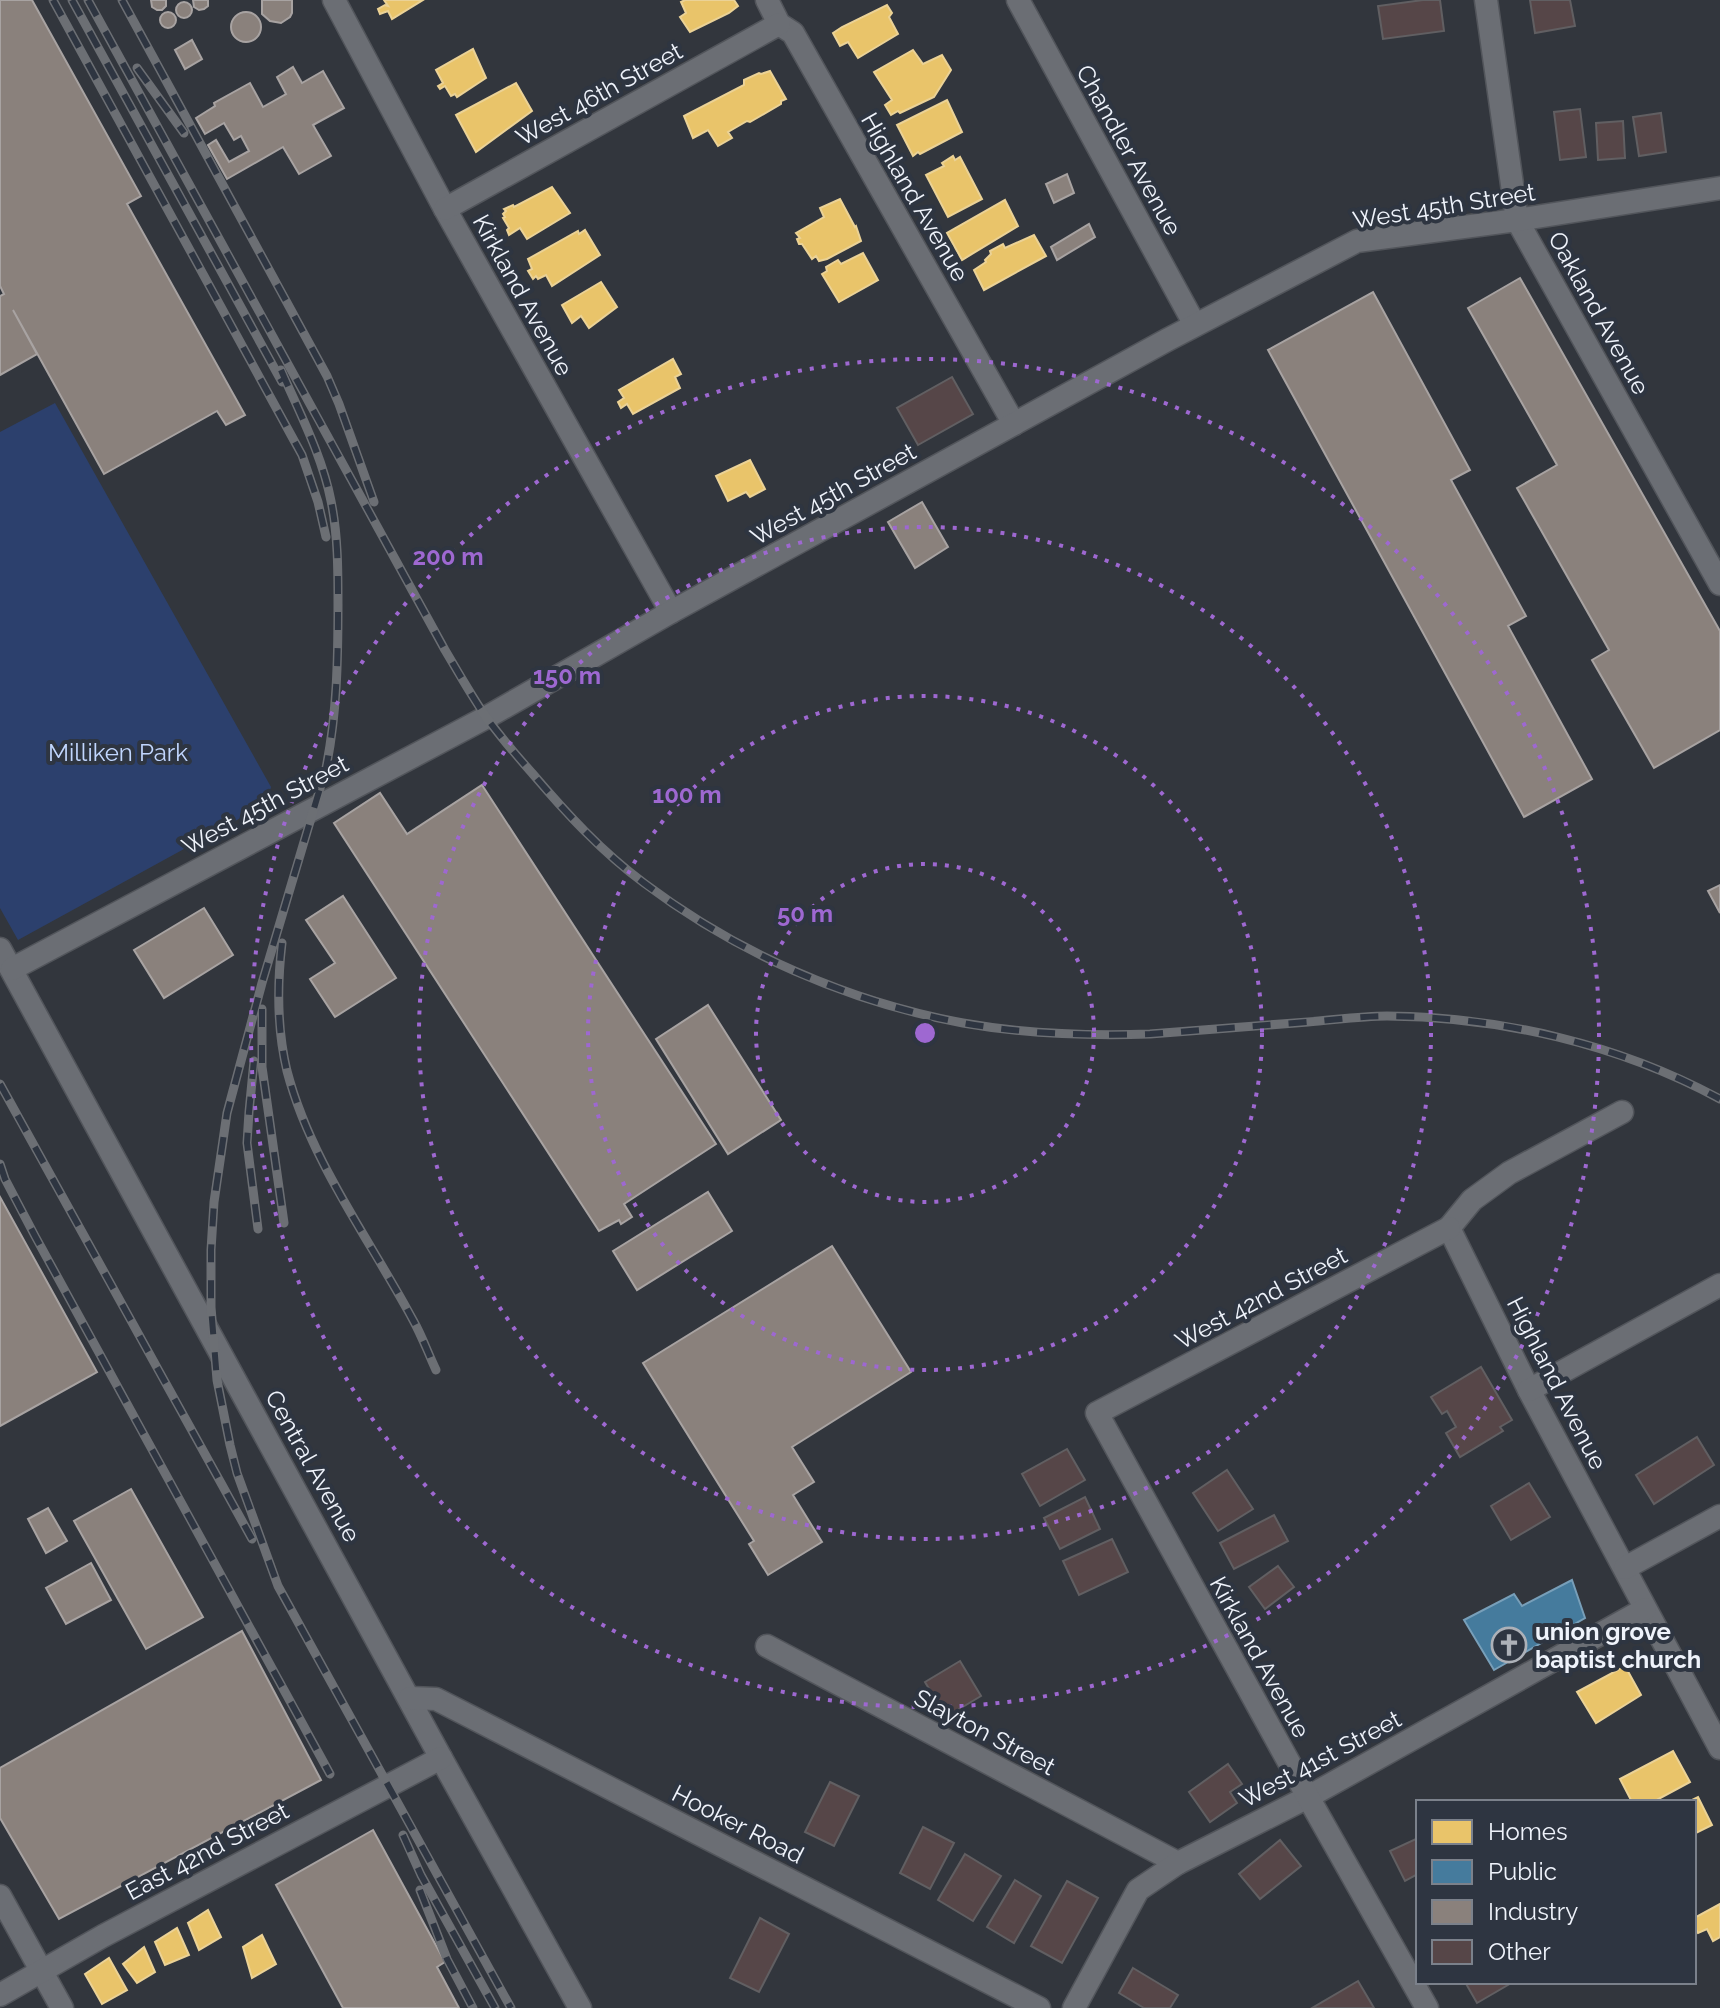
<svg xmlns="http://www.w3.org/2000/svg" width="1720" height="2008" font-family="Raleway,sans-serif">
  <rect width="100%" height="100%" fill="#32363d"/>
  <!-- green -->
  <polygon fill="#2c406d" points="55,403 271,787 266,804 18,940 0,908 0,432"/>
  <!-- homes -->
  <g fill="#e9c46a" stroke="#ebd296" stroke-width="2">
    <polygon points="384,0 423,0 392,19 388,11 380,14 378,9 385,5 388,6"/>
    <polygon points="685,0 734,0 738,6 729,13 690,32 680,17 686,13 681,2"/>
    <polygon points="887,5 892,13 889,17 898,34 858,58 848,42 840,46 833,33 842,27"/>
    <polygon points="473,49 486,78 457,97 455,94 451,96 445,86 440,89 438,86 443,83 436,70"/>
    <polygon points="913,50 923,64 942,55 951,70 934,97 900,113 898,111 891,115 885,105 892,100 874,72"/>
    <polygon points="770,71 786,99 781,101 781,104 750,122 747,121 728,132 732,138 718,146 708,130 693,138 684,116 744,85 744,80 759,73 761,74"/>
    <polygon points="516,83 532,111 476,152 456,115"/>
    <polygon points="947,100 962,132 920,154 918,152 913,156 897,125"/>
    <polygon points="953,156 955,160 960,157 982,199 948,217 926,175 944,166 942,163"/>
    <polygon points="552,187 570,213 527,239 520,228 509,235 507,230 509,228 503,218 505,217 503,214 506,211 504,209 513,205 514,207"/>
    <polygon points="840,199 855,227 856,226 861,241 827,259 819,261 816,256 812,259 802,244 799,244 797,239 800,238 796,233 824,217 820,208"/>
    <polygon points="1005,200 1018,226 962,260 947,233"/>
    <polygon points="585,230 600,255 552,286 546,275 538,279 536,276 533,279 528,271 532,269 528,259 578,231 579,234"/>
    <polygon points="1034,235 1046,256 984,290 974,270 986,262 985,260 991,254 990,251 1003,244 1005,248"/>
    <polygon points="863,253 878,280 839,302 822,274 827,271 826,267 838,260 841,264"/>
    <polygon points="601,282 617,307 589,328 581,316 572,323 562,305"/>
    <polygon points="673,359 681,374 675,377 680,388 633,414 627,404 621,408 618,402 624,398 619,390"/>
    <polygon points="750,460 765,489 750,497 746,492 728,501 716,476"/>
    <polygon points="1625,1666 1641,1695 1596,1723 1577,1692"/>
    <polygon points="1673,1751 1690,1782 1653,1802 1632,1802 1620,1779"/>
    <polygon points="1698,1797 1712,1825 1694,1834 1694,1802 1688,1802"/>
    <polygon points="1720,1904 1720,1937 1713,1941 1707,1929 1698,1933 1694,1926 1694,1918"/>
    <polygon points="208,1910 221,1937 199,1950 188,1923"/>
    <polygon points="177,1928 189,1955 165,1965 155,1942"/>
    <polygon points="262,1935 276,1964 252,1978 243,1947"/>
    <polygon points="144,1947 155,1972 137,1983 123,1964"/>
    <polygon points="109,1958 127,1990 102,2004 85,1974"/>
  </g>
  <!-- public -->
  <polygon fill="#457b9d" stroke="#789fb9" stroke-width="2" points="1572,1580 1585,1618 1494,1670 1464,1620 1514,1594 1522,1606"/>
  <!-- industry -->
  <g fill="#8a817c" stroke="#a8a3a2" stroke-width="2">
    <polygon points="0,0 32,0 141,196 127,204 245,415 226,425 217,411 104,474 13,310 37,354 0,375 0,296 4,294 0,286"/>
    <polygon points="151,0 166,0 166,6 162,10 157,10 152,7"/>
    <polygon points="193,0 208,0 208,6 204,9 199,10 194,7"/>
    <polygon points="262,0 292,0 292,13 290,17 281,23 270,21 262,14"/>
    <circle cx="184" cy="10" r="8"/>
    <circle cx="168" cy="20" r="8"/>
    <circle cx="246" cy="27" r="15"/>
    <polygon points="192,40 202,59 185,69 175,50"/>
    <polygon points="293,67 302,83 323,71 344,108 313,125 331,156 299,174 283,147 227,179 208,145 216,140 229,162 249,151 241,136 234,140 224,123 205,134 196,118 215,106 214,103 250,83 263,107 286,94 277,77"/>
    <polygon points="1067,174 1074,193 1054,203 1046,184"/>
    <polygon points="1089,224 1095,237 1057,260 1051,247"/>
    <polygon points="1520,278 1720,631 1720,730 1654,768 1592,660 1609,650 1517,488 1557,465 1468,308"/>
    <polygon points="1373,292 1470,470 1451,480 1526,616 1508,626 1592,779 1524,817 1268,350"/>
    <polygon points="922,502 948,547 915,568 888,522"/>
    <polygon points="482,785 716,1144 624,1204 632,1217 621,1224 619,1220 599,1231 334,823 380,793 407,834"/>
    <polygon points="1720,885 1720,913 1708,891"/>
    <polygon points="343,896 396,978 335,1017 310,979 335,963 306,920"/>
    <polygon points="204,908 233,955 164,998 134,950"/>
    <polygon points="708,1005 781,1120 728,1154 656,1039"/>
    <polygon points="708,1192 732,1231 637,1290 613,1251"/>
    <polygon points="0,1197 97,1372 0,1426"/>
    <polygon points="832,1246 911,1372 792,1447 814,1482 793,1495 822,1542 768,1575 749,1544 754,1541 643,1363"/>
    <polygon points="131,1489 203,1617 146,1649 74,1521"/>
    <polygon points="48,1508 67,1541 46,1553 28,1519"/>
    <polygon points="91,1563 111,1600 66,1624 46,1588"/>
    <polygon points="242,1631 321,1780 59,1919 0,1818 0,1768"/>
    <polygon points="373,1830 445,1962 437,1967 459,2008 343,2008 276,1885"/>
  </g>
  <!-- building -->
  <g fill="#564648" stroke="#615f62" stroke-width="2">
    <polygon points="1423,0 1440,0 1444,31 1383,39 1378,6"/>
    <polygon points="1530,0 1570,0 1575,26 1535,33"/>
    <polygon points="1580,109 1586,157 1560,160 1554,112"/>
    <polygon points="1661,113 1666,152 1639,156 1633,117"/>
    <polygon points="1623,121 1625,158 1598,160 1596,123"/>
    <polygon points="952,377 973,414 918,445 897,408"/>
    <polygon points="1481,1367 1512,1420 1500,1427 1503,1431 1460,1457 1446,1433 1456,1427 1447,1411 1442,1414 1431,1397"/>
    <polygon points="1697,1437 1714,1465 1654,1504 1636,1475"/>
    <polygon points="1067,1449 1085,1480 1040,1506 1022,1474"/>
    <polygon points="1227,1470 1253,1509 1218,1531 1193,1493"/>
    <polygon points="1529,1483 1550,1517 1511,1540 1491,1506"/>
    <polygon points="1085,1497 1100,1529 1060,1549 1044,1518"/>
    <polygon points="1274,1515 1288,1541 1234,1569 1220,1543"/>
    <polygon points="1112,1539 1128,1572 1079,1595 1063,1561"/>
    <polygon points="1278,1566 1294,1587 1265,1609 1249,1587"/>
    <polygon points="960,1661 981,1696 946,1717 925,1682"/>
    <polygon points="1228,1764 1242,1784 1230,1792 1237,1803 1210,1822 1189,1792"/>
    <polygon points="830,1782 859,1796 834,1846 805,1832"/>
    <polygon points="923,1827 954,1843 930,1889 900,1873"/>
    <polygon points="1418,1838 1418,1874 1405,1881 1390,1851"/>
    <polygon points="1280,1840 1301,1866 1260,1899 1239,1874"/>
    <polygon points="965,1854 1001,1876 973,1921 938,1900"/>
    <polygon points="1015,1880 1041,1896 1014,1943 987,1927"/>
    <polygon points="1067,1881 1098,1898 1062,1963 1031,1946"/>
    <polygon points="760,1918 789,1934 759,1992 730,1978"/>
    <polygon points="1133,1968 1178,1995 1170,2008 1144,2008 1119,1993"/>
    <polygon points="1358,1981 1374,2008 1312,2008"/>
    <polygon points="1465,1982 1513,1982 1477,2003"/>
  </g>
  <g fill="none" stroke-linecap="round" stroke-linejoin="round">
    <!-- minor casing -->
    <g stroke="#52555b" stroke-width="25">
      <g id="minor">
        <polyline points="334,0 445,209 671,612"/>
        <polyline points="767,0 779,24 793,33 1014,424"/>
        <polyline points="1018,0 1195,325"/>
        <polyline points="1486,0 1517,220 1720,584"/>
        <polyline points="445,209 779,24"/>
        <polyline points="0,949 441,1758 580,2008"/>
        <polyline points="12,969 487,717 671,612 1167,340 1357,241 1517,220 1720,188"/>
        <polyline points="1622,1112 1509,1173 1472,1200 1449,1228 1529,1390 1720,1748"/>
        <polyline points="1529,1390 1720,1285"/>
        <polyline points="1625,1568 1720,1516"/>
        <polyline points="767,1646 1178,1863"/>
        <polyline points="410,1698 436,1699 1039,2008"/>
        <polyline points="0,1896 62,2008"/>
        <polyline points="0,1995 103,1936 441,1758"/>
        <polyline points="1074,2008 1138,1890 1178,1863 1308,1797 1645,1609"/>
        <polyline points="1427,2008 1308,1797 1097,1413 1449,1228"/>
      </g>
    </g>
    <!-- minor -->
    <use href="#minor" stroke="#6b6e74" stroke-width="22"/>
    <!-- rail casing -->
    <g stroke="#6c6f74" stroke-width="9">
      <g id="rail">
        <polyline points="53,0 302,455 318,502 326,537"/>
        <polyline points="72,0 282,382"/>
        <path d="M88 0 445 650C458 672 471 695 486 717 500 736 516 755 532 773 566 813 602 852 644 883 737 953 849 1002 963 1023 1025 1034 1087 1036 1150 1034 1203 1030 1255 1026 1308 1022 1334 1020 1361 1016 1387 1016 1502 1017 1618 1044 1720 1099"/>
        <polyline points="122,0 327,376 339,404 374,502"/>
        <polyline points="137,68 184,133"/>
        <path d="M281 370C299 412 322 455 331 501 338 535 338 570 338 604 338 659 337 714 326 768L262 983 227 1113 214 1202 211 1250V1307L217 1380 230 1445 237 1473 278 1586 511 2008"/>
        <path d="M282 943C277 985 277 1029 287 1071 311 1162 369 1238 413 1320 422 1336 428 1353 436 1370"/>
        <polyline points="262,1009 262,1067 284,1223"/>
        <polyline points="254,1061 249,1112 247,1143 258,1229"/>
        <polyline points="0,1084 252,1539"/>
        <polyline points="0,1164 5,1179 35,1236 330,1774"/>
        <polyline points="403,1835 421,1875 495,2008"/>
        <polyline points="420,1890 447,1959 473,2008"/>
      </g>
    </g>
    <!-- rail -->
    <use href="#rail" stroke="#2e3541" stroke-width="6" stroke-dasharray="18" stroke-linecap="butt"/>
  </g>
  <!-- distance rings -->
  <g fill="none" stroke="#9e68d1" stroke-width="4" stroke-dasharray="4 8">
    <circle cx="925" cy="1033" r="169"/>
    <circle cx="925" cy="1033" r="337"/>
    <circle cx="925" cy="1033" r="506"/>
    <circle cx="925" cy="1033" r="674"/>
  </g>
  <!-- icons -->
  <defs>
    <g id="church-ring" transform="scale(1.8)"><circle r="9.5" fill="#2e3541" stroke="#adb1b8" stroke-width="1.5"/><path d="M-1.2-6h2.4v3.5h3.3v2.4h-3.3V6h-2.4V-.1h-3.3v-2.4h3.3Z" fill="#adb1b8"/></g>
  </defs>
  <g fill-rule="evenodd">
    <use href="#church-ring" x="1509" y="1645"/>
  </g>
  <g text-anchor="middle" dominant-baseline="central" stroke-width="8" stroke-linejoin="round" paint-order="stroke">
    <!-- street labels -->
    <g font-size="24" fill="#eff3fb" stroke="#2e3541">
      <text transform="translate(599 94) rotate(-29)">West 46th Street</text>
      <text transform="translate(1129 150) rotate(61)">Chandler Avenue</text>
      <text transform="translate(915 197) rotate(60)">Highland Avenue</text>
      <text transform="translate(1444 206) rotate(-9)">West 45th Street</text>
      <text transform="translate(523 295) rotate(61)">Kirkland Avenue</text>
      <text transform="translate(1599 313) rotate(61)">Oakland Avenue</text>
      <text transform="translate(833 494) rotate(-29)">West 45th Street</text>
      <text transform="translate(265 805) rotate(-28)">West 45th Street</text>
      <text transform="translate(1261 1298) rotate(-28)">West 42nd Street</text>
      <text transform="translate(1557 1383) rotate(63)">Highland Avenue</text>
      <text transform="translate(313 1466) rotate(61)">Central Avenue</text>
      <text transform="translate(1260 1657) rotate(61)">Kirkland Avenue</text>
      <text transform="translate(985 1732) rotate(28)">Slayton Street</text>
      <text transform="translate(1320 1759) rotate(-28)">West 41st Street</text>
      <text transform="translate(738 1824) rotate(27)">Hooker Road</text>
      <text transform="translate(207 1851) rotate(-28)">East 42nd Street</text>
    </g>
    <!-- park labels -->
    <g font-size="24" fill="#c1d6fe" stroke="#2e3541">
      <text x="118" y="752">Milliken Park</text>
    </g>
    <!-- poi labels -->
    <g font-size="24" font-weight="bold" fill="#eff3fb" stroke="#2e3541" text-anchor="start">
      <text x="1535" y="1631">union grove<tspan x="1535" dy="28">baptist church</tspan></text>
    </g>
  </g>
  <circle cx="925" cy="1033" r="12" fill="#9e68d1" stroke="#2e3541" stroke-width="4"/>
  <g font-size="24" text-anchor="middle" font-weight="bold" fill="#9e68d1" stroke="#2e3541" stroke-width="8" stroke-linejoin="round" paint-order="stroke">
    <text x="448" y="565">200 m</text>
    <text x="567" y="684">150 m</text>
    <text x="687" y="803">100 m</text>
    <text x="805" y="922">50 m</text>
  </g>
  <!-- legend -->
  <rect x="1416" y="1800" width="280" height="184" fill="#2e3541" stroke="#7b818b" stroke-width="2"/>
  <rect x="1432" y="1820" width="40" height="24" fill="#e9c46a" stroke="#7b818b" stroke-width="2"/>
  <text x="1488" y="1840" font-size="24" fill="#eff3fb">Homes</text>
  <rect x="1432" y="1860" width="40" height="24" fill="#457b9d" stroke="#7b818b" stroke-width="2"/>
  <text x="1488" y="1880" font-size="24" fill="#eff3fb">Public</text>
  <rect x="1432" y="1900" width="40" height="24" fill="#8a817c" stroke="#7b818b" stroke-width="2"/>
  <text x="1488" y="1920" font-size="24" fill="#eff3fb">Industry</text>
  <rect x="1432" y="1940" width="40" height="24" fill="#564648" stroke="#7b818b" stroke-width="2"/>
  <text x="1488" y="1960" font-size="24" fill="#eff3fb">Other</text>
</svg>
